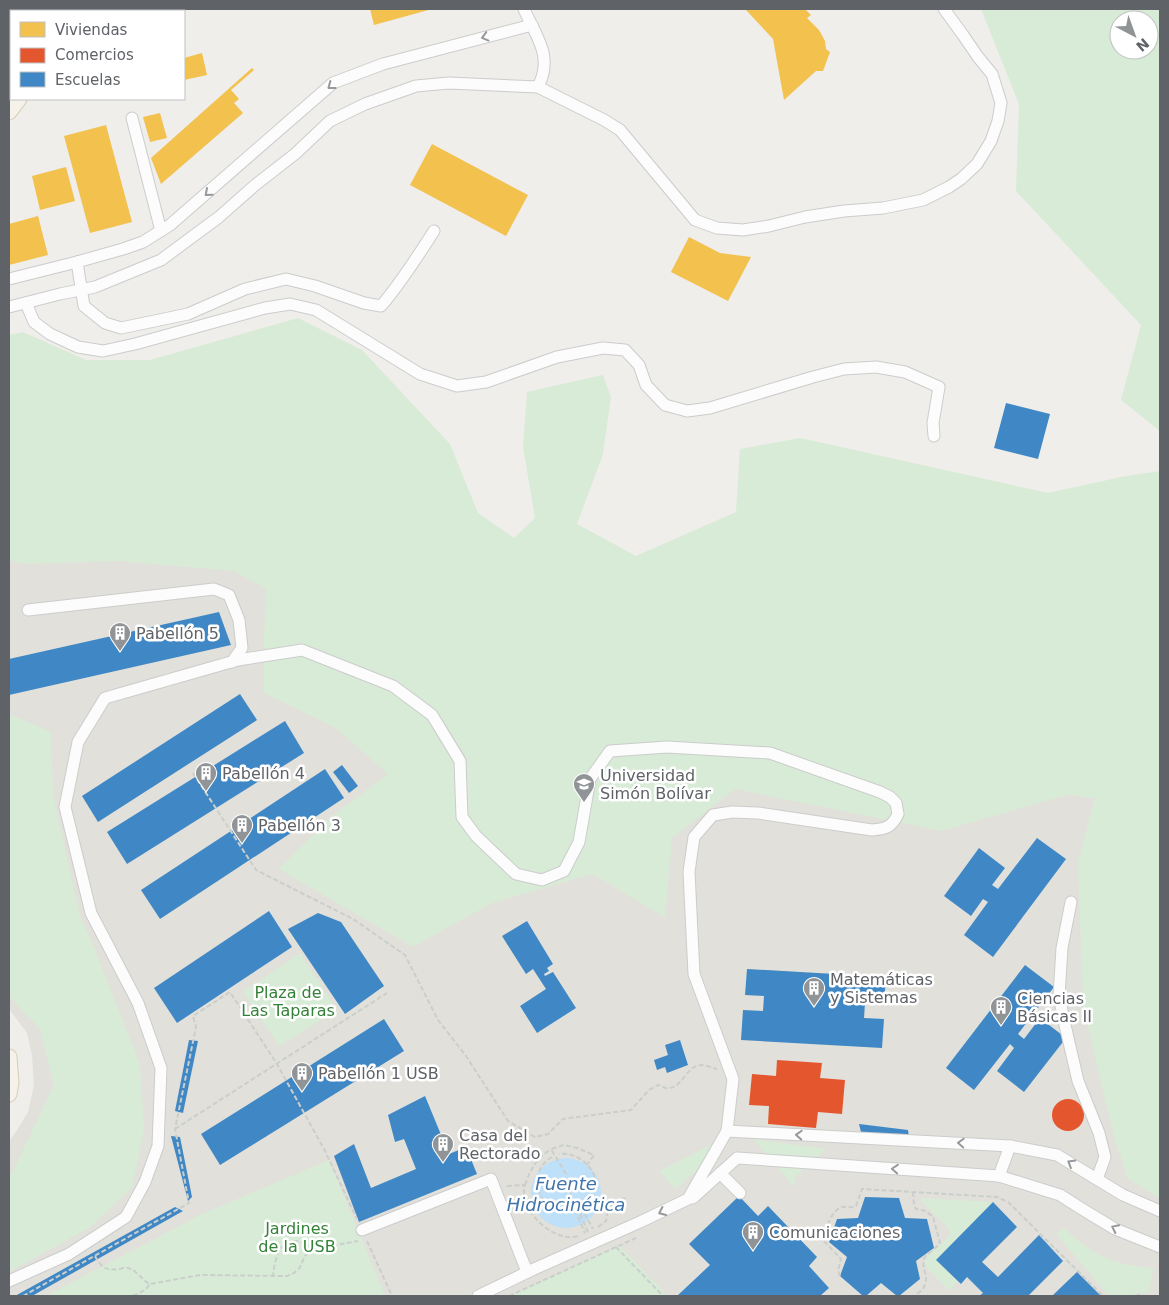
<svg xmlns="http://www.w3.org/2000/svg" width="1169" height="1305" font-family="'DejaVu Sans',sans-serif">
  <rect width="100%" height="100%" fill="#efeeea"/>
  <!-- education -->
  <polygon fill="#e2e0da" points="9,422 443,587 1160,545 1160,1296 9,1296 9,1141 16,1132 28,1112 34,1085 32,1055 27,1033 9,1009"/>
  <!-- green -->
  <g fill="#d8ebd6" fill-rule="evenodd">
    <path d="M981 9H1160V431L1121 400 1141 325 1016 191 1019 104ZM1119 20H1149V50H1119Z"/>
    <polygon points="298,318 362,350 450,444 478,513 514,538 535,518 523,447 527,392 603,375 611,397 603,454 577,524 636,556 736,512 740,449 800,438 1048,493 1126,476 1160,471 1160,1198 1128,1179 1113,1133 1083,1005 1078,862 1095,798 1067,795 941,831 735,789 672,838 665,917 592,874 492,903 413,947 279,869 332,816 388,774 336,728 264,693 264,639 266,589 234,571 118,561 24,564 9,560 9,335 23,332 86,360 150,360"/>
    <polygon points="9,714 51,732 53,795 80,916 95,950 140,1065 144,1130 132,1188 89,1228 9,1272 9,1176 11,1175 54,1085 40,1029 9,996"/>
    <polygon points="300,953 337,1010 279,1046 243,992"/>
    <polygon points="721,1137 728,1145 675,1189 659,1171 710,1145"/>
    <polygon points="753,1139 826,1149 800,1172 794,1178 795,1188"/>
    <polygon points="329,1160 385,1296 46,1296 202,1214"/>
    <polygon points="921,1198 993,1202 958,1281 951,1289 949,1290 927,1268 925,1261 928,1257 948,1237 950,1231 947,1227 921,1201"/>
    <path d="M1064 1228C1081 1243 1099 1259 1122 1263 1132 1266 1143 1267 1154 1268L1148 1294 1139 1293 1129 1296H1109L1056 1234Z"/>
    <polygon points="620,1246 668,1296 509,1296 616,1247"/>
  </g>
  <!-- water -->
  <circle fill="#bfe0f9" cx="566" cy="1193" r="35"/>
  <!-- homes -->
  <g fill="#f2c14e">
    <polygon points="370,9 432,9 374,25"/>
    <polygon points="745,9 805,9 811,15 807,18 819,30 825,41 826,49 830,52 823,71 816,71 784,100 773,39"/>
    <polygon points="202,53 207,75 184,80 184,58"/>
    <polygon points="252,68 254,70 231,90 239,99 234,103 243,113 161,184 151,158"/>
    <polygon points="160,113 167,138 150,142 143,117"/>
    <polygon points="106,125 132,222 90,233 64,136"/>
    <polygon points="432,144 528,195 506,236 410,185"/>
    <polygon points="66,167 75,201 40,210 32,176"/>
    <polygon points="38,216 48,255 9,265 9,224"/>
    <polygon points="689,237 720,253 751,257 728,301 671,272"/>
  </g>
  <!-- shops -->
  <g fill="#e4572e">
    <polygon points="777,1060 822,1063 820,1078 845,1080 842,1114 818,1112 816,1128 768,1124 769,1106 749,1105 752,1074 776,1076"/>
    <circle cx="1068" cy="1115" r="16"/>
  </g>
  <!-- schools -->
  <g fill="#3f88c5">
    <polygon points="1006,403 1050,414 1038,459 994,448"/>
    <polygon points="219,612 231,645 9,695 9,659"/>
    <polygon points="240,694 257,720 98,822 82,796"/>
    <polygon points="285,721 304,753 127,864 107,832"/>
    <polygon points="342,765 358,786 349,793 333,772"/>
    <polygon points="325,769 344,798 160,919 141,890"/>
    <polygon points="1037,838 1066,859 993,957 964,935 988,902 983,899 971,916 944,896 979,848 1005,868 992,885 998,889"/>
    <polygon points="269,911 292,947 177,1023 154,988"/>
    <polygon points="318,913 341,922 384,986 345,1014 288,929"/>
    <polygon points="527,921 553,964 547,968 549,971 544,974 545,976 553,972 576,1008 537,1033 520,1006 546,989 533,969 526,974 502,936"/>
    <polygon points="1025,965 1054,987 1018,1034 1024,1039 1040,1018 1066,1038 1024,1092 997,1071 1014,1048 1010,1044 974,1090 946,1068"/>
    <polygon points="747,969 886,977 884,1004 865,1003 864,1018 884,1019 882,1048 741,1040 743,1010 763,1011 764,996 745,995"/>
    <polygon points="384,1019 404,1051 220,1165 201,1134"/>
    <polygon points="189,1040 198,1041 183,1113 175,1111"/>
    <polygon points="680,1040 688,1065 667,1073 665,1067 657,1070 654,1060 668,1055 665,1045"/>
    <polygon points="425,1096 449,1154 466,1147 477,1174 359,1222 334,1156 354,1144 371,1188 416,1169 404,1139 395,1142 388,1115"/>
    <polygon points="859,1124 908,1130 909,1137 862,1136"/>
    <polygon points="171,1136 180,1137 192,1197 188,1201"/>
    <polygon points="739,1196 758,1216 768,1206 817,1257 809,1266 829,1288 820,1296 677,1296 710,1265 689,1244"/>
    <polygon points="865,1197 899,1198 905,1218 927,1219 934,1248 916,1261 920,1279 899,1296 897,1296 881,1283 866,1296 863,1296 840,1276 847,1257 829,1242 837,1219 858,1218"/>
    <polygon points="993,1202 1017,1227 982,1262 998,1277 1039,1235 1063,1261 1028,1296 979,1296 983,1293 967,1277 961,1284 936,1260"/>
    <polygon points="175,1207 183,1211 32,1296 15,1296"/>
    <polygon points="1077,1272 1101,1296 1052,1296"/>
  </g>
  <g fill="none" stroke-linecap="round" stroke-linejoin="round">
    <!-- minor casing -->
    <g stroke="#cbcccc" stroke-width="13">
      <g id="minor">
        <path d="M524 9C536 37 554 56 538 87"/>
        <polyline points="132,118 161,231"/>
        <path d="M434 231C417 257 401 283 381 306L364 303 315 286 286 279 245 289 188 314 121 328 105 323 84 306 77 262 123 249 143 242 170 225 333 83 383 64 532 25"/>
        <polyline points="9,279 77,262"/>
        <polyline points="26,303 34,322 50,334 78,347 103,351 135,344 265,308 290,304 316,310 420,374 457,386 486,382 557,357 603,348 625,350 639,365 646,385 665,405 687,411 710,408 813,377 844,369 876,367 905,372 939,387 933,423 934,436"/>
        <polyline points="9,307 60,294 95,287 161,260 219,217 254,186 295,154 330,121 365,104 416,86 449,83 538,87 604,120 620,130 695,220 717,228 743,230 769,226 805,217 844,211 883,208 923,200 949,187 961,179 977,164 991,141 998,121 1001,103 992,74 978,57 963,35 944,9"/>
        <polyline points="28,610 214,589 229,595 239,620 242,648 232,662"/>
        <polyline points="1071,902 1062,948 1059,996 1065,1025 1078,1081 1099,1133 1105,1157 1097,1179"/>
        <polyline points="720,1173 740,1193"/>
        <polyline points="999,1176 1010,1146"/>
        <polyline points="692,1198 694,1197 737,1158 999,1176 1060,1195 1082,1209 1115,1229 1160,1247"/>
        <polyline points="362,1230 491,1179 527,1272"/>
        <path d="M9 1281 69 1254 126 1217 145 1182 158 1146 161 1068 138 1003 91 913 65 807 78 742 105 698 238 660 302 650 393 686 432 715 460 761 462 817 476 836 516 874 542 880 564 871 579 842 590 779 610 751 667 747 770 753 880 792 890 797 896 803 898 814C892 827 886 829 872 830L758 813 732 812 713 815 694 837 689 872 694 974 733 1079 727 1131"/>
        <polyline points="478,1296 534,1269 640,1222 688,1199 727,1131 1010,1146 1057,1155 1123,1195 1160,1211"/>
      </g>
    </g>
    <!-- major casing -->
    <g stroke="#d7ceb8" stroke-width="17">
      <g id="major">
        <polyline points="68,11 69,9"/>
        <polyline points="9,112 19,99"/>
        <polyline points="9,1057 11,1083 9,1094"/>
      </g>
    </g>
    <!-- path -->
    <g stroke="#cacfcc" stroke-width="2" stroke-dasharray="5 2.5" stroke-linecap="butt">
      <path d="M193 773 256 870 353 919 405 955 438 1020 466 1056 508 1121 535 1137 548 1134 563 1119 631 1110 649 1090 658 1085C661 1086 666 1089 669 1088 684 1086 686 1066 701 1065 706 1065 712 1068 717 1069"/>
      <polyline points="175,1129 387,993"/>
      <path d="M552 1157C520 1175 545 1226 579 1208 586 1204 593 1196 595 1188 599 1168 576 1151 559 1154"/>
      <polyline points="566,1174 551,1149 564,1145 577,1148 594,1155 587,1165"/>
      <path d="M525 1185C531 1168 536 1159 551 1149"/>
      <path d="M507 1186 525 1185C517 1209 554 1244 578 1236"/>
      <polyline points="569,1191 575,1203"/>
      <path d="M913 1192 914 1205 916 1209 926 1211 933 1217 940 1243C936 1249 929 1251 925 1257 918 1267 936 1281 917 1294"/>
      <polyline points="581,1207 593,1229"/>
      <polyline points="575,1210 585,1233"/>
      <polyline points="580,1214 588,1232"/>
      <polyline points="598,1227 606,1221 608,1211 614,1203 627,1197"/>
      <polyline points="367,1241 392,1296"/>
      <polyline points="616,1247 663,1296"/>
      <path d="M95 1256C101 1268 107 1271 120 1269 123 1268 125 1267 128 1268 137 1270 141 1280 150 1284L200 1275 287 1276 294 1273 299 1269 305 1256 314 1249 358 1241"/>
      <path d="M840 1276 838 1271 841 1259 823 1240C825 1231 831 1211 840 1208 846 1205 850 1209 856 1206L862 1189 997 1197 1008 1202 1103 1296"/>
      <path d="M273 1277C274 1262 279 1236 300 1242 305 1243 310 1247 314 1249"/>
      <polyline points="23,1296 189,1203 175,1129 196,1027 193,1016 230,992 277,1064 324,1149 357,1219"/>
      <polyline points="133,1296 145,1290 150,1284"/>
      <polyline points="509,1296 636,1238"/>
      <polyline points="1135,1296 1139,1295 1143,1296"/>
    </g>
    <!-- minor -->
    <use href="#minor" stroke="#fdfcfc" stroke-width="11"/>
    <!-- major -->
    <use href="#major" stroke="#f4f2e9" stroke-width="15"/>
  </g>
  <!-- one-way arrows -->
  <defs><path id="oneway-chevron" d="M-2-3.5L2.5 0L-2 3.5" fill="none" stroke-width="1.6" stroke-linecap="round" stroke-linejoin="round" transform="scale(1.25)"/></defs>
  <g stroke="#96999c">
    <use href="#oneway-chevron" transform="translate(485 37) rotate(165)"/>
    <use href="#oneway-chevron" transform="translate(331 86) rotate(143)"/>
    <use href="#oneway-chevron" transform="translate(208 193) rotate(139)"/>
    <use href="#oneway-chevron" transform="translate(799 1135) rotate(-177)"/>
    <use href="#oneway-chevron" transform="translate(961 1143) rotate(-177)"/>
    <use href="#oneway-chevron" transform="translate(1071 1163) rotate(-149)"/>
    <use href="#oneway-chevron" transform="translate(895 1169) rotate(-176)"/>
    <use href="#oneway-chevron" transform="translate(662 1212) rotate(155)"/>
    <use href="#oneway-chevron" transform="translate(1115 1228) rotate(-154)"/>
  </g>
  <!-- icons -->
  <defs>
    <g id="building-pin" transform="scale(1.125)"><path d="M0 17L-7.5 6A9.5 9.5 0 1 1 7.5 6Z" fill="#919496" stroke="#fff"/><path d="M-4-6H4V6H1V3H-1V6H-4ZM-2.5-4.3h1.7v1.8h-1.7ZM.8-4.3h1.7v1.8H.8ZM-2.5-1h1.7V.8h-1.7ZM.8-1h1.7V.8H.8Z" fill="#fff"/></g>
    <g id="university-pin" transform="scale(1.125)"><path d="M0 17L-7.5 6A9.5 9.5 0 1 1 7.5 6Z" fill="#919496" stroke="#fff"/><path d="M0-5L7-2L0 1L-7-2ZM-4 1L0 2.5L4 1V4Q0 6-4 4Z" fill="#fff"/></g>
  </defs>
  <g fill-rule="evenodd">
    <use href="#building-pin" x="120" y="633"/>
    <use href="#building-pin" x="206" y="773"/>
    <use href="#university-pin" x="584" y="784"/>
    <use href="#building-pin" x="242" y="825"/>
    <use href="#building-pin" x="814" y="988"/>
    <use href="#building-pin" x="1001" y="1007"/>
    <use href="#building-pin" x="302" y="1073"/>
    <use href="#building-pin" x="443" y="1144"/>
    <use href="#building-pin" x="753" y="1232"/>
  </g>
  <g text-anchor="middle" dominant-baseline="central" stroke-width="5" stroke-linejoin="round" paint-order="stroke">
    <!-- poi labels -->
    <g font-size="16" fill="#5f6368" stroke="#fff" text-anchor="start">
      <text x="136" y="633">Pabellón 5</text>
      <text x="222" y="773">Pabellón 4</text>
      <text x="600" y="775">Universidad<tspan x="600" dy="18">Simón Bolívar</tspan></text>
      <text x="258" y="825">Pabellón 3</text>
      <text x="830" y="979">Matemáticas<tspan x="830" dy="18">y Sistemas</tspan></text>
      <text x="1017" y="998">Ciencias<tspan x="1017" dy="18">Básicas II</tspan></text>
      <text x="318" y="1073">Pabellón 1 USB</text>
      <text x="459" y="1135">Casa del<tspan x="459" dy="18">Rectorado</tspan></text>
      <text x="769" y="1232">Comunicaciones</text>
    </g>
    <!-- park labels -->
    <g font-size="16" fill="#348238" stroke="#fff">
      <text x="288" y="992">Plaza de<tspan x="288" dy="18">Las Taparas</tspan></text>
      <text x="297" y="1228">Jardines<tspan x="297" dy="18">de la USB</tspan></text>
    </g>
    <!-- water labels -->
    <g font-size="18" font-style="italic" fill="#4174aa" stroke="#fff">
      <text x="566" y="1183">Fuente<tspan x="566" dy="21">Hidrocinética</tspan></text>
    </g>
  </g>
  <!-- border -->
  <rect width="1169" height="1305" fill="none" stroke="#5f6368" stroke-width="20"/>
  <!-- legend -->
  <rect x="10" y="10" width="175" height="90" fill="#ffffff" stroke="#bfc1c3"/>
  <rect x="20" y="22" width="25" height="15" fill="#f2c14e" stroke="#bfc1c3"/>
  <text x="55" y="35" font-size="15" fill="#5f6368">Viviendas</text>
  <rect x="20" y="48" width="25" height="15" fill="#e4572e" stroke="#bfc1c3"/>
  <text x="55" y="60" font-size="15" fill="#5f6368">Comercios</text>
  <rect x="20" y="72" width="25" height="15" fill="#3f88c5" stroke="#bfc1c3"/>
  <text x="55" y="85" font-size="15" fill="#5f6368">Escuelas</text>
  <!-- north arrow -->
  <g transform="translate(1134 35) rotate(139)"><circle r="24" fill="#ffffff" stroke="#bfc1c3"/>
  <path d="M0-4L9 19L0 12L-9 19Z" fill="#919496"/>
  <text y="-8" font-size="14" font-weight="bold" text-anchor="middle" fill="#5f6368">N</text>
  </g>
</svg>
